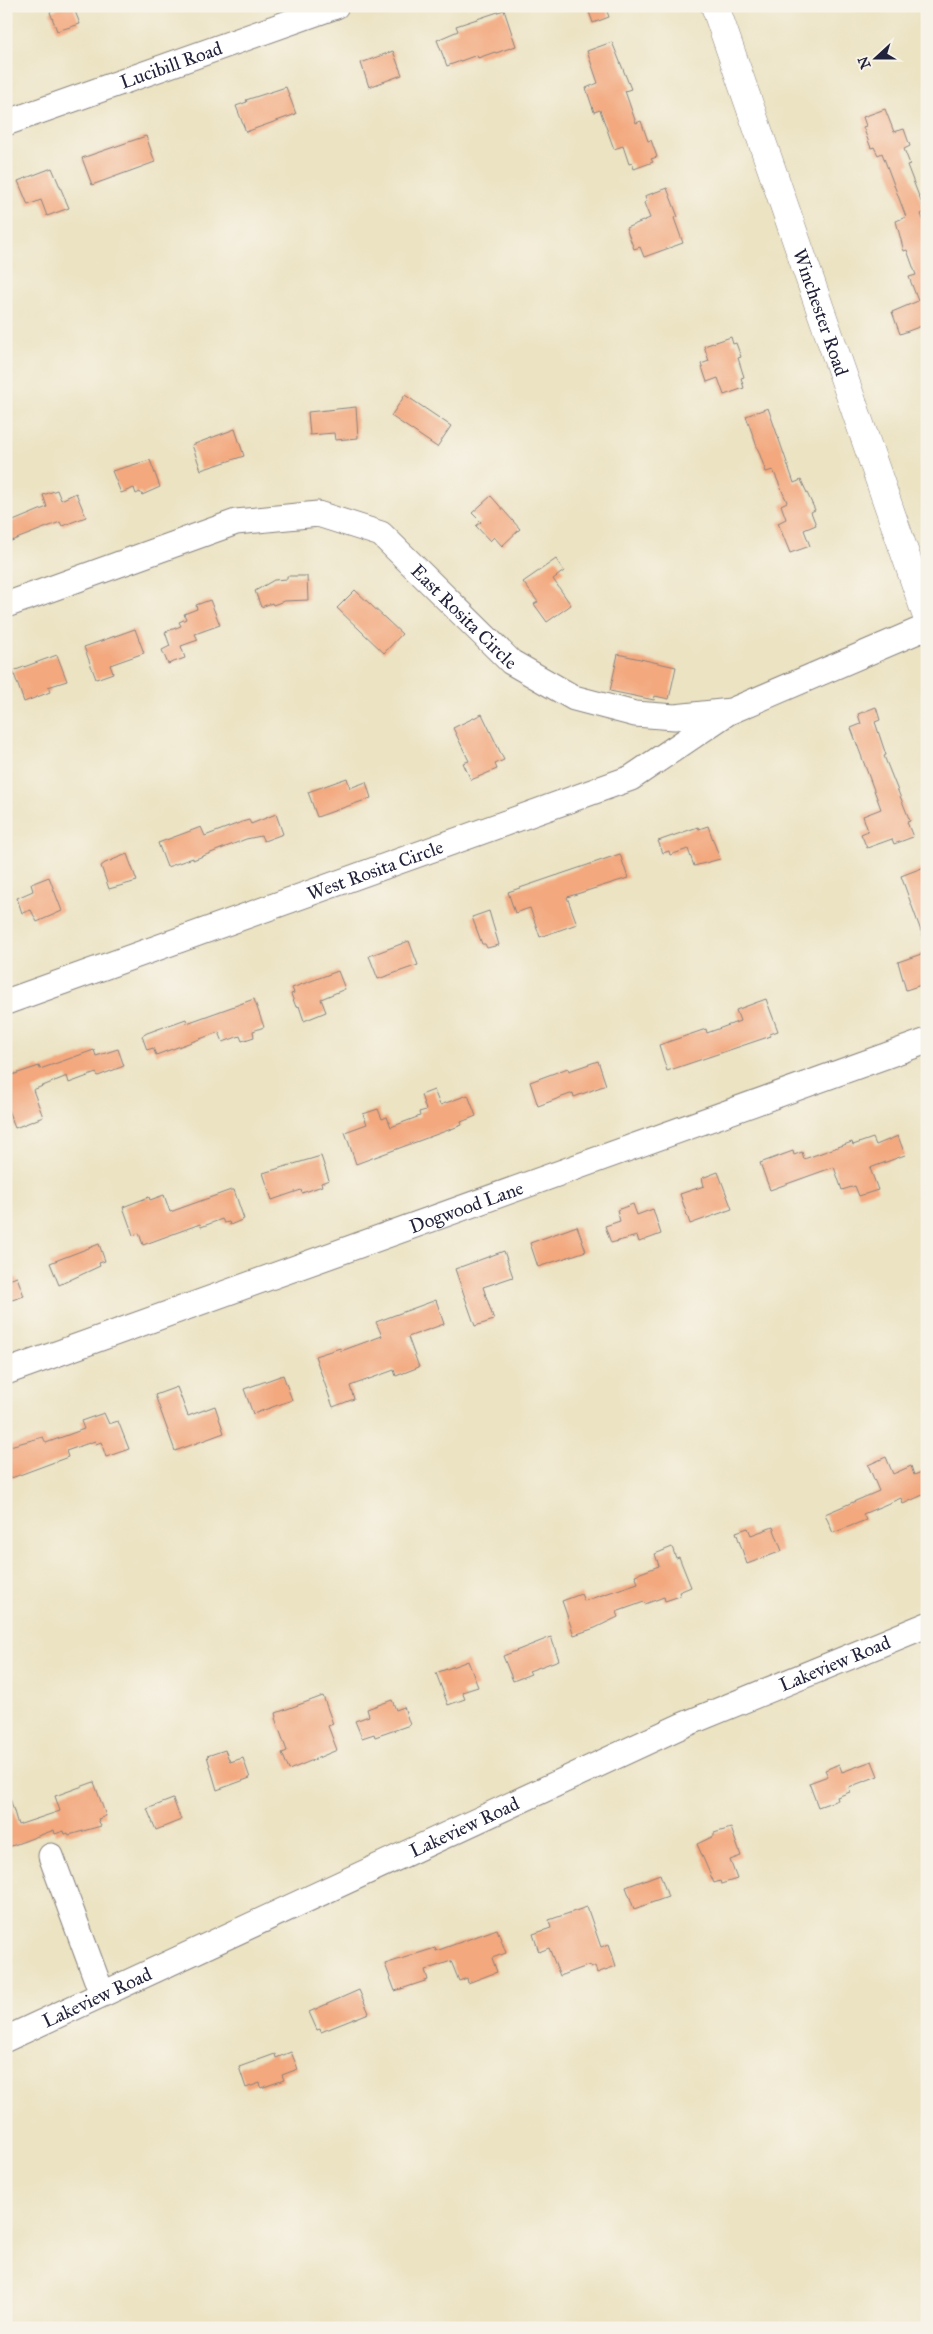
<svg xmlns="http://www.w3.org/2000/svg" width="933" height="2334" font-family="'IM FELL Great Primer',serif">
  <rect width="100%" height="100%" fill="#f7f3e8"/>
  <filter id="ink" filterUnits="userSpaceOnUse"><feTurbulence type="fractalNoise" baseFrequency=".02" numOctaves="2"/><feDisplacementMap in="SourceGraphic" scale="10" xChannelSelector="R" yChannelSelector="G"/><feConvolveMatrix kernelMatrix="1 2 1 2 8 2 1 2 1" color-interpolation-filters="sRGB"/></filter>
  <filter id="wash" filterUnits="userSpaceOnUse"><feTurbulence type="fractalNoise" baseFrequency=".0096" numOctaves="4" result="noise"/><feDisplacementMap in="SourceGraphic" scale="20" xChannelSelector="R" yChannelSelector="G"/><feGaussianBlur stdDeviation="1.12" result="paint"/><feColorMatrix in="noise" values="0 0 0 0 0 0 0 0 0 0 0 0 0 0 0 0 0 1.4 0 .05"/><feComposite in="paint" operator="in"/></filter>
  <g filter="url(#wash)">
    <rect width="100%" height="100%" fill="#ece3c3"/>
    <g id="blocks">
      <!-- building -->
      <g fill="#f3a87e">
        <polygon points="64,6 73,6 80,24 57,31 50,12"/>
        <polygon points="587,6 605,6 609,17 593,23"/>
        <polygon points="504,10 516,46 496,53 495,52 478,58 477,55 447,66 437,40 458,31 456,26"/>
        <polygon points="612,42 631,89 625,91 636,123 641,121 648,141 651,140 657,157 651,159 653,162 634,169 632,163 629,164 623,146 614,149 600,110 594,112 586,88 598,83 587,51"/>
        <polygon points="393,51 402,75 369,87 361,63"/>
        <polygon points="286,87 296,114 246,132 236,106 247,102 246,100"/>
        <polygon points="885,109 894,132 904,129 910,146 904,149 910,164 907,165 925,212 921,214 927,229 927,324 900,334 892,312 918,301 909,277 916,275 907,250 904,251 902,244 896,221 906,217 882,153 878,155 874,147 871,148 863,127 866,126 863,117"/>
        <polygon points="146,136 155,162 92,185 82,158"/>
        <polygon points="52,168 69,208 47,216 41,200 28,205 18,181"/>
        <polygon points="667,188 678,217 674,218 683,243 644,257 640,247 634,249 626,228 650,218 644,203 647,201 645,196"/>
        <polygon points="731,337 733,344 736,343 741,357 738,358 744,377 741,378 744,388 724,395 718,378 707,382 701,364 709,361 704,346"/>
        <polygon points="405,395 451,426 437,447 391,416"/>
        <polygon points="356,407 358,438 335,440 334,433 310,435 308,412"/>
        <polygon points="768,408 794,483 801,480 815,510 811,512 816,525 804,530 810,546 790,553 778,523 786,519 781,505 787,502 773,470 766,472 746,416"/>
        <polygon points="235,429 244,456 201,470 192,445"/>
        <polygon points="150,460 160,487 142,495 140,492 136,494 134,488 121,493 112,471"/>
        <polygon points="57,490 61,500 76,493 86,517 62,526 60,522 6,543 6,524 47,507 43,495"/>
        <polygon points="491,496 520,529 502,546 494,537 490,541 476,526 481,522 472,513"/>
        <polygon points="556,559 564,571 553,579 571,605 547,622 534,604 538,602 523,582"/>
        <polygon points="287,576 307,576 308,600 284,601 273,605 272,603 261,607 255,591 274,580 287,579"/>
        <polygon points="355,590 402,634 384,653 337,608"/>
        <polygon points="210,600 220,625 195,634 198,640 181,646 185,658 168,664 162,650 170,646 165,632 181,626 179,622 186,619 184,614 197,609 196,605"/>
        <polygon points="135,629 144,653 110,665 113,673 96,679 84,647"/>
        <polygon points="618,654 676,667 669,699 655,696 654,700 610,691"/>
        <polygon points="57,655 67,681 48,687 50,692 24,702 13,671"/>
        <polygon points="876,707 880,720 875,722 886,755 884,756 910,821 907,822 913,837 894,844 892,839 867,848 861,834 868,831 863,816 881,809 851,728 861,724 858,714"/>
        <polygon points="482,714 504,760 495,764 497,769 471,780 463,763 469,761 453,728"/>
        <polygon points="347,778 350,788 366,782 371,798 317,817 308,792"/>
        <polygon points="276,814 283,834 264,841 261,836 246,839 193,860 193,858 167,867 158,843 201,827 205,836 242,822 249,820 251,824"/>
        <polygon points="708,826 720,859 694,866 688,849 670,855 669,851 663,853 658,841 698,827 699,829"/>
        <polygon points="127,854 137,881 109,889 101,866 105,863"/>
        <polygon points="620,854 628,878 567,897 577,924 540,937 530,908 515,913 508,892"/>
        <polygon points="927,866 927,942 925,942 901,876"/>
        <polygon points="49,877 62,911 37,922 31,910 22,913 17,898 33,891 31,884"/>
        <polygon points="489,911 499,945 487,948 485,944 482,944 472,917"/>
        <polygon points="409,941 418,965 378,979 369,956"/>
        <polygon points="927,952 927,983 906,990 898,962"/>
        <polygon points="338,971 345,989 321,999 326,1012 304,1021 299,1006 296,1007 291,994 294,993 292,988"/>
        <polygon points="254,999 264,1027 253,1031 254,1037 242,1041 240,1036 223,1042 219,1032 156,1055 153,1048 147,1050 142,1036 147,1033 186,1019 187,1023"/>
        <polygon points="766,999 778,1031 770,1034 771,1036 667,1071 659,1045 706,1029 707,1033 740,1021 736,1010"/>
        <polygon points="118,1049 124,1066 98,1076 96,1073 69,1083 67,1076 33,1090 43,1117 15,1128 6,1105 6,1077 39,1066 40,1069 94,1050 96,1056"/>
        <polygon points="598,1061 606,1085 574,1097 573,1093 538,1106 530,1082 568,1068 569,1071"/>
        <polygon points="434,1090 440,1105 468,1095 476,1116 461,1122 462,1125 356,1164 345,1132 367,1124 363,1114 378,1109 382,1119 387,1117 391,1127 420,1116 419,1112 426,1110 421,1095"/>
        <polygon points="898,1136 905,1155 870,1168 878,1190 859,1196 855,1186 842,1190 834,1167 770,1190 760,1163 793,1151 794,1155 802,1152 804,1159 852,1142 853,1145 873,1138 876,1145"/>
        <polygon points="321,1156 329,1180 321,1183 322,1186 302,1193 301,1190 272,1200 263,1173"/>
        <polygon points="718,1172 732,1209 690,1224 680,1194 704,1186 702,1178"/>
        <polygon points="231,1190 234,1190 244,1219 230,1225 229,1222 224,1223 222,1219 201,1227 200,1224 143,1245 139,1233 133,1235 123,1207 149,1197 150,1200 164,1195 170,1212"/>
        <polygon points="633,1204 637,1215 653,1209 661,1234 639,1242 637,1236 611,1243 605,1226 620,1221 617,1210"/>
        <polygon points="577,1226 586,1251 538,1267 530,1243"/>
        <polygon points="99,1244 105,1261 99,1263 100,1266 59,1285 50,1263"/>
        <polygon points="504,1251 513,1277 483,1287 494,1320 475,1326 455,1269"/>
        <polygon points="17,1277 24,1296 6,1302 6,1281"/>
        <polygon points="436,1300 444,1324 408,1337 419,1367 396,1376 394,1370 350,1386 354,1399 333,1407 315,1356 340,1348 341,1351 382,1336 376,1322"/>
        <polygon points="283,1375 292,1400 253,1414 244,1389"/>
        <polygon points="177,1387 188,1416 215,1406 224,1433 175,1451 155,1395"/>
        <polygon points="104,1413 109,1424 118,1421 129,1449 106,1457 101,1442 96,1444 95,1441 66,1451 68,1457 6,1480 6,1447 43,1437 46,1443 84,1429 81,1421"/>
        <polygon points="886,1457 893,1474 911,1466 914,1475 927,1470 927,1493 903,1504 901,1498 863,1514 866,1520 833,1533 825,1514 879,1491 868,1465"/>
        <polygon points="773,1527 782,1551 747,1564 736,1532 748,1528 751,1535"/>
        <polygon points="672,1547 676,1558 679,1557 691,1587 679,1592 680,1596 665,1601 664,1597 645,1604 644,1602 616,1612 618,1617 595,1628 574,1635 562,1601 581,1594 584,1601 638,1583 635,1575 659,1566 655,1554"/>
        <polygon points="551,1637 559,1660 529,1671 531,1674 513,1681 503,1656"/>
        <polygon points="468,1661 478,1687 462,1692 465,1699 448,1705 436,1673"/>
        <polygon points="323,1696 333,1724 328,1726 337,1750 289,1770 282,1753 287,1751 275,1718 277,1717 276,1713"/>
        <polygon points="392,1700 396,1710 404,1707 410,1725 375,1737 374,1734 362,1738 355,1721 369,1716 367,1709"/>
        <polygon points="225,1750 230,1762 243,1758 250,1778 217,1790 207,1756"/>
        <polygon points="872,1761 878,1776 849,1787 850,1792 837,1797 838,1800 818,1807 809,1783 828,1776 825,1770 839,1764 842,1772"/>
        <polygon points="94,1782 106,1816 98,1819 101,1826 69,1835 68,1833 65,1834 64,1831 55,1834 54,1830 6,1848 6,1799 10,1798 18,1825 60,1811 55,1796"/>
        <polygon points="173,1799 181,1820 156,1830 147,1809"/>
        <polygon points="731,1828 741,1856 730,1860 737,1879 721,1884 720,1881 714,1883 697,1844 714,1836 714,1833"/>
        <polygon points="660,1874 668,1897 634,1909 626,1887"/>
        <polygon points="587,1907 601,1947 609,1944 616,1966 597,1973 595,1966 591,1968 590,1965 560,1976 549,1948 539,1952 533,1934 551,1928 549,1920"/>
        <polygon points="497,1929 506,1953 492,1958 497,1972 468,1983 467,1978 459,1981 451,1961 425,1970 428,1980 395,1991 385,1964 435,1948 436,1951"/>
        <polygon points="359,1990 369,2013 321,2032 320,2029 317,2030 309,2012"/>
        <polygon points="291,2052 298,2069 282,2075 284,2080 261,2088 260,2083 246,2088 239,2067 275,2054 276,2058"/>
      </g>
    </g>
  </g>
  <g filter="url(#ink)">
    <use href="#blocks" fill-opacity="0" stroke="#87827f" stroke-width="1"/>
    <g fill="none" stroke-linecap="round" stroke-linejoin="round">
      <!-- minor casing -->
      <g stroke="#87827f" stroke-width="27">
        <g id="minor">
          <path id="s1" d="M6 123 336 6"/>
          <path id="s2" d="M6 605 236 522 318 514 381 534 511 662 574 698 635 714 675 717 731 711 927 627"/>
          <path id="s3" d="M6 1002 631 778 727 713"/>
          <path id="s4" d="M6 1372 927 1041"/>
          <polyline points="51,1856 102,1994"/>
          <path id="s5" d="M6 2039 681 1726 927 1625"/>
        </g>
      </g>
      <!-- major casing -->
      <g stroke="#87827f" stroke-width="29">
        <g id="major">
          <path id="s6" d="M715 6 927 617"/>
        </g>
      </g>
      <!-- minor -->
      <use href="#minor" stroke="#fff" stroke-width="25"/>
      <!-- major -->
      <use href="#major" stroke="#fff" stroke-width="28"/>
    </g>
  </g>
  <g text-anchor="middle" dominant-baseline="central" stroke-width="4.5" stroke-linejoin="round" paint-order="stroke">
    <!-- street labels -->
    <g font-size="19" fill="#22223b" stroke="#f7f3e8">
      <text stroke="none"><textPath href="#s1" startOffset="175">Lucibill Road</textPath></text>
      <text stroke="none"><textPath href="#s6" startOffset="324">Winchester Road</textPath></text>
      <text stroke="none"><textPath href="#s2" startOffset="510">East Rosita Circle</textPath></text>
      <text stroke="none"><textPath href="#s3" startOffset="392">West Rosita Circle</textPath></text>
      <text stroke="none"><textPath href="#s4" startOffset="489">Dogwood Lane</textPath></text>
      <text stroke="none"><textPath href="#s5" startOffset="910">Lakeview Road</textPath></text>
      <text stroke="none"><textPath href="#s5" startOffset="505">Lakeview Road</textPath></text>
      <text stroke="none"><textPath href="#s5" startOffset="100">Lakeview Road</textPath></text>
    </g>
  </g>
  <!-- margin -->
  <rect width="933" height="2334" fill="none" stroke="#f7f3e8" stroke-width="25"/>
  <!-- north arrow -->
  <g transform="translate(876 58) rotate(249)" stroke="#f7f3e8" stroke-width="4" paint-order="stroke">
  <path d="M0-4L9 19L0 12L-9 19Z" fill="#22223b"/>
  <text y="-8" font-size="14" font-weight="bold" text-anchor="middle" fill="#22223b">N</text>
  </g>
</svg>
